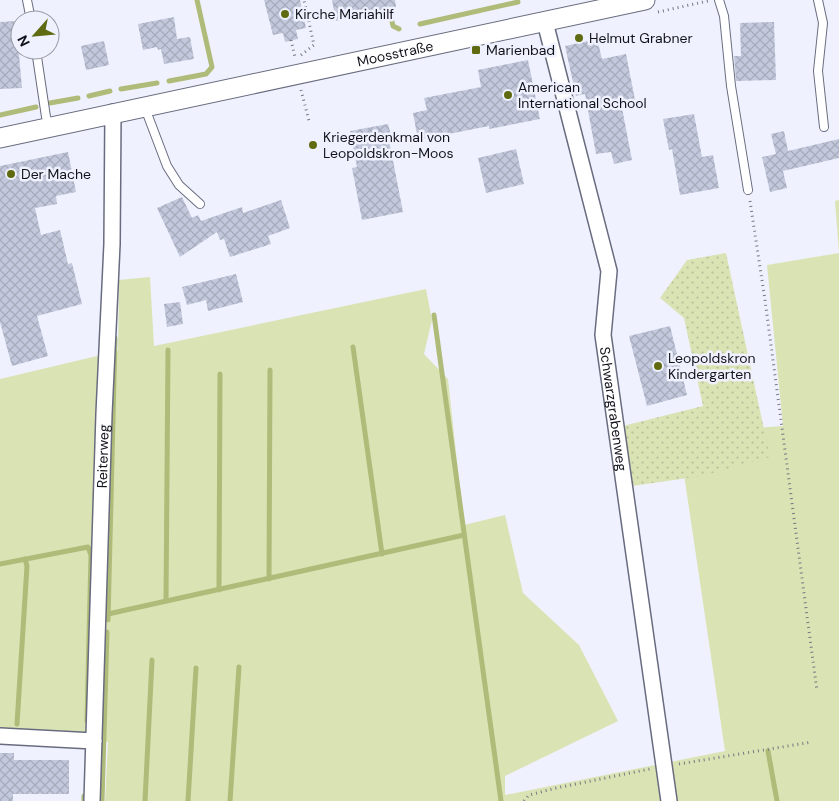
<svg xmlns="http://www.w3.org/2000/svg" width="839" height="801" font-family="'DM Sans',sans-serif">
  <defs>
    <pattern id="park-dots" width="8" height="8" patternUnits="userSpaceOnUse" patternTransform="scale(1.25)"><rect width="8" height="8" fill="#d9e3b4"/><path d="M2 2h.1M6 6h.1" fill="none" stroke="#b9c29a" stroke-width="1.8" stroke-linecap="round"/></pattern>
    <pattern id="building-cross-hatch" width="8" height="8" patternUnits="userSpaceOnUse" patternTransform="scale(1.25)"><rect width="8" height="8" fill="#c3c8dc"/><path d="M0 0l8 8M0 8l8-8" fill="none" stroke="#a6abbc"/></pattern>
  </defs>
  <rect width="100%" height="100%" fill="#eff2fe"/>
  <!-- grass -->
  <polygon fill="#d9e3b4" points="839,200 839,801 105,801 108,742 0,728 0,379 118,351 119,280 150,277 154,346 426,289 432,320 424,354 448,379 464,525 505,515 523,593 579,645 618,721 505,776 505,795 725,751 678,434 783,426 767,265 839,253 835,201"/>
  <!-- park -->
  <polygon fill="url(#park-dots)" points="726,253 770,457 702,476 632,486 623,426 703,406 684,318 660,298 687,260"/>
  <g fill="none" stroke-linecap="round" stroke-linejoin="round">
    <!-- stream -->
    <g stroke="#afbb79" stroke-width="5">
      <polyline points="387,0 393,26 399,29"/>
      <polyline points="420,24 518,2"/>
      <polyline points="169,81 206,74 212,67 197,0"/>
      <polyline points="121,89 157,83"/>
      <polyline points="89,96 110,91"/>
      <polyline points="50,103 78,98"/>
      <polyline points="0,115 36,107"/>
      <polyline points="434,315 501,801"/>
      <polyline points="353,347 382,554"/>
      <polyline points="0,564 88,547 91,555 87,721"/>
      <polyline points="269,579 270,370"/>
      <polyline points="219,590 220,374"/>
      <polyline points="166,601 168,350"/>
      <polyline points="108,614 464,535"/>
      <polyline points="108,620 115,338"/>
      <polyline points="17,724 27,566 25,559"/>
      <polyline points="768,751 777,801"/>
      <polyline points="84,801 84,796"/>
      <polyline points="102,801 107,632"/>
      <polyline points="145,801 152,660"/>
      <polyline points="188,801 196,668"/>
      <polyline points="230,801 239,667"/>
    </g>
  </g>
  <!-- building -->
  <g fill="url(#building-cross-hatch)">
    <polygon points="264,0 300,0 306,28 296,30 298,39 285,42 283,33 273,35"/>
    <polygon points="332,0 395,0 396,7 336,21"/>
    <polygon points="174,17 177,39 190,37 194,59 164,64 161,49 158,50 157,47 143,50 138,24"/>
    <polygon points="16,21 22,88 0,89 0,22"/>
    <polygon points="774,22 776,80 736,81 734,56 741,56 740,23"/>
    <polygon points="597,39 602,59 626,54 635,100 621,103 632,160 614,164 611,152 596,154 585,94 576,96 565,46"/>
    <polygon points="104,41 109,65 86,70 81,46"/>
    <polygon points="528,60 540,119 489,129 489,126 418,140 413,113 427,110 424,98 481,87 478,70"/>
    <polygon points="694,114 702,157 713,155 719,188 680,195 672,149 669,150 663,119"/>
    <polygon points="388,124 392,139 389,140 403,212 362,220 352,168 357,167 350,131"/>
    <polygon points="784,131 788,151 839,139 839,158 783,171 787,188 770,192 762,157 776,154 771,134"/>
    <polygon points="516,149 524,184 486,193 478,158"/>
    <polygon points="68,152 76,192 56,196 57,204 35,208 41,235 60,230 68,264 72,263 82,304 37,316 48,356 12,366 0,322 0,166"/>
    <polygon points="182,197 192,218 198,215 201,221 242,207 243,213 281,200 290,228 268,236 271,244 230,257 224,239 220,240 217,232 180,257 157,208"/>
    <polygon points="236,274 243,302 208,311 206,300 187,305 182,287"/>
    <polygon points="180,302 183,324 167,327 164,304"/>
    <polygon points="670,326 687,395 647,406 629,336"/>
    <polygon points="0,753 14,753 14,760 69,760 69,794 13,794 13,801 0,801"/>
  </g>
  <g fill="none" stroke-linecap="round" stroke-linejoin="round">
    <!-- service casing -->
    <g stroke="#686c7e" stroke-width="10">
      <g id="service">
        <polyline points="27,0 31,20"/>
        <polyline points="719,0 724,16 731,86 748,190"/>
        <polyline points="818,0 823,23 818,71 824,127"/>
        <polyline points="36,50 46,117 50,127"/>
        <polyline points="145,108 167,166 179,185 200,204"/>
      </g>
    </g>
    <!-- minor casing -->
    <g stroke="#686c7e" stroke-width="18">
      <g id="minor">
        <path id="s1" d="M545 22 609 271 603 335 669 801"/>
        <polyline points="0,736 94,741"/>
        <path id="s2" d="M92 801 104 414 112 244 113 112"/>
      </g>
    </g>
    <!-- tertiary casing -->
    <g stroke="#686c7e" stroke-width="21">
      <g id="tertiary">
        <path id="s3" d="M0 138 645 0"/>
      </g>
    </g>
    <!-- path -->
    <g stroke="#767882" stroke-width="3" stroke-dasharray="1 4" stroke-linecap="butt">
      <polyline points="658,12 708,1"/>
      <polyline points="291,40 295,57"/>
      <polyline points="301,55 314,45 304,0"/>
      <polyline points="301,90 309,121"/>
      <polyline points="750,201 765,300 817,691"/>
      <polyline points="679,764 812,742"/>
      <polyline points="524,801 529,795 556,788 650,769"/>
    </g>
    <!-- service -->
    <use href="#service" stroke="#fff" stroke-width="8"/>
    <!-- minor -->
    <use href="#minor" stroke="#fff" stroke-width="15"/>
    <!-- tertiary -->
    <use href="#tertiary" stroke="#fff" stroke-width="19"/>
  </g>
  <!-- markers -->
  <g fill="#5f6a11" stroke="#eff2fe" stroke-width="2">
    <circle cx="285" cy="14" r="5"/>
    <circle cx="579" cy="38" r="5"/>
    <rect x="471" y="45" width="10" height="10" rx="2.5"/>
    <circle cx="508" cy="95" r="5"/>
    <circle cx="313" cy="145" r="5"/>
    <circle cx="11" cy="174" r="5"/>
    <circle cx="658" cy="366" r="5"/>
  </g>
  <g text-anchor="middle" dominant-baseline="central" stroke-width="5" stroke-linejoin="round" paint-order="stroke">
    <!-- poi labels -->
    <g font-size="14" fill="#12131a" stroke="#eff2fe" text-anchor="start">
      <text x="295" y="14">Kirche Mariahilf</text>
      <text x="589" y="38">Helmut Grabner</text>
      <text x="486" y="50">Marienbad</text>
      <text x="518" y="87">American<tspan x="518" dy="16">International School</tspan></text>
      <text x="323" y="137">Kriegerdenkmal von<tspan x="323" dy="16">Leopoldskron-Moos</tspan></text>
      <text x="21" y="174">Der Mache</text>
      <text x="668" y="358">Leopoldskron<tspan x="668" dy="16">Kindergarten</tspan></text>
    </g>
    <!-- street labels -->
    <g font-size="14" fill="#12131a" stroke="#eff2fe">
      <text stroke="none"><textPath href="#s3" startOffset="404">Moosstraße</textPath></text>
      <text stroke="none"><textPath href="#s1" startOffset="396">Schwarzgrabenweg</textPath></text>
      <text stroke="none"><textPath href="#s2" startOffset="345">Reiterweg</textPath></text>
    </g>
  </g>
  <!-- north arrow -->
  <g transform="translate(35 35) rotate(243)"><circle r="24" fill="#eff2fe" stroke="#9799a3"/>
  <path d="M0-4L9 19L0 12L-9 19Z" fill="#5f6a11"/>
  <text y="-8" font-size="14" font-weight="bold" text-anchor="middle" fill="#12131a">N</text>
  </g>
</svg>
